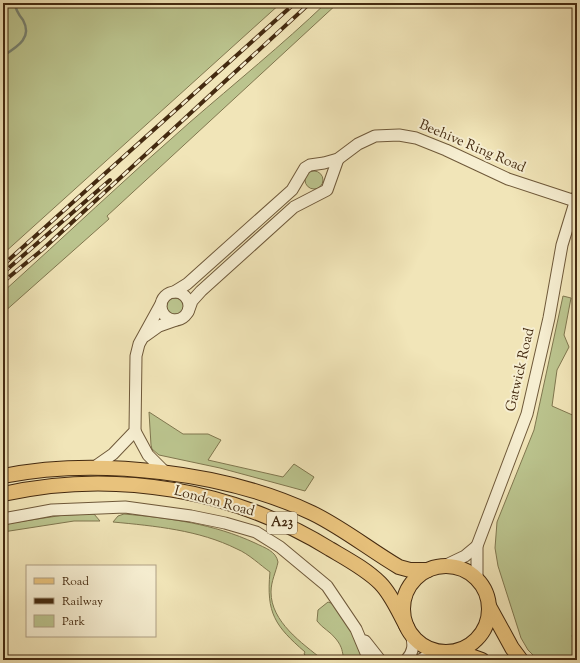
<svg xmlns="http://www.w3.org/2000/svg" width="580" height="663" font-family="'Sorts Mill Goudy',serif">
  <rect width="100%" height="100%" fill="#f1e5b8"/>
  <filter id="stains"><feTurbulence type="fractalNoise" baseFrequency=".005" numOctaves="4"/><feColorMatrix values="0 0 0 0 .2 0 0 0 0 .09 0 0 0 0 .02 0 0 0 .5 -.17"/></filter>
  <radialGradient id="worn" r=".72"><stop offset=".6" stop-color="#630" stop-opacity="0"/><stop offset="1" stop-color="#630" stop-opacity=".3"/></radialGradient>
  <!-- green -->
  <g fill="#bbc48e" stroke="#80774f">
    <polygon points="3,3 281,3 3,254"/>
    <path d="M326 3H338L107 216 109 219 3 313V292C65 236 126 178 189 123 235 83 282 45 326 3Z"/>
    <circle cx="314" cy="180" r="9"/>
    <polygon points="563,296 571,298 564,335 569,347 557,370 552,406 577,417 577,624 572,636 577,646 577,660 538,660 528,650 521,638 498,566 495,548 497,522 534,430"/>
    <circle cx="175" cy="307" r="9"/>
    <polygon points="149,412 183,434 208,434 221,440 208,460 283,477 294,464 314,477 305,491 220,468 159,455 152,449 151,445"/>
    <polygon points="94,514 100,521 74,521 3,532 3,525 11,523 64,515"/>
    <path d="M124 514C170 518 214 524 255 543 265 548 276 551 278 562 276 572 271 581 271 592 271 622 302 643 323 660H318L314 657 311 660 304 654 305 652C275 626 266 613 270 572 260 565 249 554 237 549 199 530 155 526 113 522L118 516Z"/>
    <path d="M328 602C342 605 359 647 365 660 332 660 350 656 336 639 331 632 322 628 317 621L318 610Z"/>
  </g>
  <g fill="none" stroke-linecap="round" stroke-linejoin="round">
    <!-- stream -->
    <path stroke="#788372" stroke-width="2.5" d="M3 56C17 47 33 38 23 20 19 15 15 9 15 3"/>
    <!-- minor casing -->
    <g stroke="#6f593a" stroke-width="13">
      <g id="minor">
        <circle cx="175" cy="306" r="14"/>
        <polyline points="174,292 187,284 292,190 305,168 310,165 324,163 338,159 358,144 375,136 399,135 416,138 446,150 508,179 575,201"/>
        <polyline points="188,312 192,301 201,291 294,207 327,190 338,159"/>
        <polyline points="145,336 159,326 176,320"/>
        <polyline points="135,431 148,455 166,473"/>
        <polyline points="93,468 113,454 135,431 136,356 139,344 161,304"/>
        <polyline points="3,519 52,510 125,507 191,516 225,523 256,532 280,547 327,586 356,629 369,660"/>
        <polyline points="444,566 465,556 477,546"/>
        <polyline points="477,579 477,546 527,414 549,318 562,245 577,196"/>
        <polyline points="365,641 380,660"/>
        <path d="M406 660C414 652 414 644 411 634"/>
        <polyline points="420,660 431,654 440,652"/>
      </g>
    </g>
    <!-- major casing -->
    <g stroke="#442a10" stroke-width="16">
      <g id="major">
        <path d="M3 476C97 457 226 472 312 513 343 528 370 550 399 567L410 570H428"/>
        <path d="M3 494C114 469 233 489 330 549 347 559 366 569 380 583 392 595 399 613 407 627"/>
        <circle cx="446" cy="609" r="43"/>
        <polyline points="489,606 512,648 521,660"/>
        <polyline points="457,651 482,660"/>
      </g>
    </g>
    <!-- minor -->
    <use href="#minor" stroke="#f6eed1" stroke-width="11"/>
    <!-- major -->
    <use href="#major" stroke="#e8c27c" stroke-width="14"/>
    <!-- rail casing -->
    <g stroke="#442a10" stroke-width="4">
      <g id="rail">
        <polyline points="3,265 295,3"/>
        <polyline points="3,273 110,180"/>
        <polyline points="3,282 42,250 310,3"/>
      </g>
    </g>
    <!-- rail -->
    <use href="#rail" stroke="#f6eed1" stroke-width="2.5" stroke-dasharray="8" stroke-linecap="butt"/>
  </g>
  <g text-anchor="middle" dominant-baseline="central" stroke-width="4" stroke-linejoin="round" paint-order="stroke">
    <!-- shield labels -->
    <rect fill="#f6eed1" stroke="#79654a" stroke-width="1" x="267" y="512" width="30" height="22" rx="3"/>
    <g font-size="13" font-weight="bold" fill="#442a10">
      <text x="282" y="523">A23</text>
    </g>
    <!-- street labels -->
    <g font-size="14" fill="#442a10" stroke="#f6eed1">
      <text transform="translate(472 147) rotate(23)">Beehive Ring Road</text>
      <text transform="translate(521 370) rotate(-77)">Gatwick Road</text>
      <text transform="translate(214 502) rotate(15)">London Road</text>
    </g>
  </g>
  <!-- margin -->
  <rect width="580" height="663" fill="none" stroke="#f1e5b8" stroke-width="16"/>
  <rect x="4" y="4" width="572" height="655" fill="none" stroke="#442a10" stroke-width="2"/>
  <rect x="8" y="8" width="564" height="647" fill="none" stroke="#442a10"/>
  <!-- legend -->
  <rect x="26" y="565" width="130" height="72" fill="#f6eed1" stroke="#afa084"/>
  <rect x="34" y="578" width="20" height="6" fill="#e8c27c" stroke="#afa084"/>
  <text x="62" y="585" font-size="12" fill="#442a10">Road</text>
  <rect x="34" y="598" width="20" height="6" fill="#442a10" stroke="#afa084"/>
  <text x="62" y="605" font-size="12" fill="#442a10">Railway</text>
  <rect x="34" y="615" width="20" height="12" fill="#bbc48e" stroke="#afa084"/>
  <text x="62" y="625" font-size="12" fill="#442a10">Park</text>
  <rect width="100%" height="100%" filter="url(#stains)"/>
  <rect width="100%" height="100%" fill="url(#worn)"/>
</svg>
